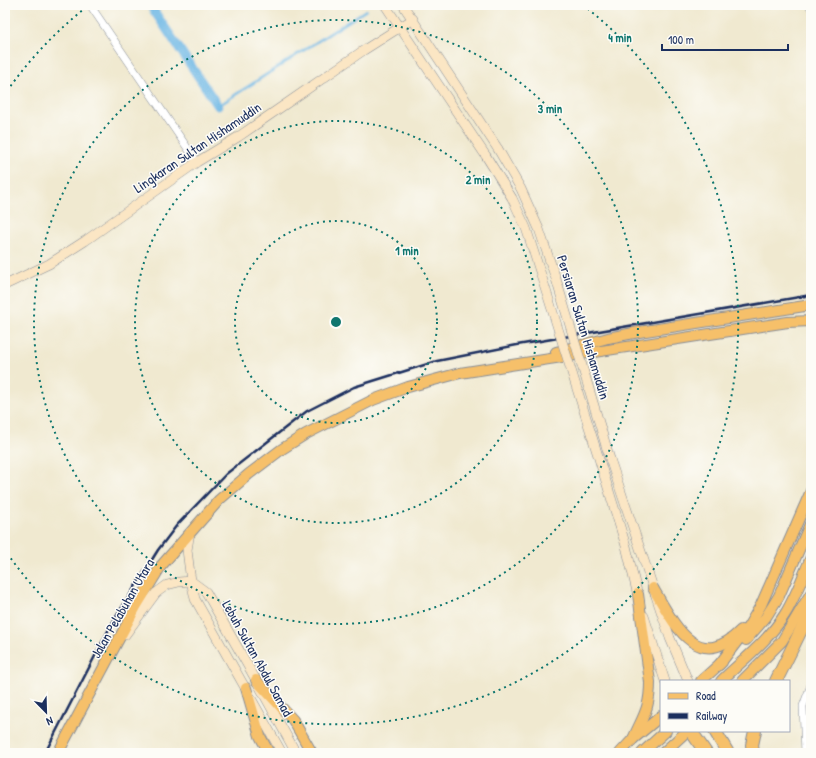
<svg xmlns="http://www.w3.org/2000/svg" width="816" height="758" font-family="'Patrick Hand',sans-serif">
  <rect width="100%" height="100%" fill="#fdfcf7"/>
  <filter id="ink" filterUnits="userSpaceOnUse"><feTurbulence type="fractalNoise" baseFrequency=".025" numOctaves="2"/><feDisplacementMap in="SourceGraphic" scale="8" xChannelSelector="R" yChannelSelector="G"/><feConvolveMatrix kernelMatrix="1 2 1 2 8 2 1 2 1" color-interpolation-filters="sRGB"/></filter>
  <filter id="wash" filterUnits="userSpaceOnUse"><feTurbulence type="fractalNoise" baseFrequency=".012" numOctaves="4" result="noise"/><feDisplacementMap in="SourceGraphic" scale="16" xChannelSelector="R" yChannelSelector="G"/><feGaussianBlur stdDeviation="0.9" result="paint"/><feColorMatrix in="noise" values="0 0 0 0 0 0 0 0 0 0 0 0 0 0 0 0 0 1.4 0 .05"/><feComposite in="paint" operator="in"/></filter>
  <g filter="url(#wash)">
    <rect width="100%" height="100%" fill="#f0e9d0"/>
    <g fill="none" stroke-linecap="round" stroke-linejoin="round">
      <!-- stream -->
      <polyline stroke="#6bb6e4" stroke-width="2.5" points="218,106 366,10"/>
      <!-- canal -->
      <polyline stroke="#6bb6e4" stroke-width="9" points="150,5 218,106"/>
    </g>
  </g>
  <g filter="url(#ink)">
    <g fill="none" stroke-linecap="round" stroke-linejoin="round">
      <!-- street casing -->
      <g stroke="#868c97" stroke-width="8">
        <g id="street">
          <polyline points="90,5 197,162"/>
          <polyline points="809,5 811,8"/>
          <polyline points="805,753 803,706 811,685"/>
        </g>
      </g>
      <!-- secondary casing -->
      <g stroke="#868c97" stroke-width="10">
        <g id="secondary">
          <polyline points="385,5 486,156"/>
          <polyline points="403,5 498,149"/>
          <polyline points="5,285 49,264 85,241 197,162 238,137 364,50 413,19"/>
          <polyline points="610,459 670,638 688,681"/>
          <polyline points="600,462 626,546 639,600"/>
          <polyline points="190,532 187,550 191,581 195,599 282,753"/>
          <polyline points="644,616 665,681"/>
          <polyline points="125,635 156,593 167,585 179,582 191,581 206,592 256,680 296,753"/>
        </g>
      </g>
      <!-- primary casing -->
      <g stroke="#868c97" stroke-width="12">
        <g id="primary">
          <polyline points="556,352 608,338 639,332 811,305"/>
          <path d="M653 588C673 622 697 675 741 630"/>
          <polyline points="746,640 766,617 779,596 811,522"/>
          <polyline points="719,665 748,627 761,605 811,491"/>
          <polyline points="256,680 293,720 312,753"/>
          <polyline points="701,681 722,662"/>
          <path d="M721 681C743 660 769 640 785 614 796 596 803 576 811 557"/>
          <polyline points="742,681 782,641 811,593"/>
          <polyline points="246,688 260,736 269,753"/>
          <path d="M633 739C643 716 650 709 650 682L638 594"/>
          <polyline points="58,753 136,607 161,566 219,500 249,474 282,449 306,434 373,400 408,387 460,373 710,334 788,322 811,321"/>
          <polyline points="620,753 633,739 661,716"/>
          <polyline points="642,753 666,731"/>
          <polyline points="663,753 687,731"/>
        </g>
      </g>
      <!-- highway casing -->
      <g stroke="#868c97" stroke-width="14">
        <g id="highway">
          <polyline points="776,681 811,610"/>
          <polyline points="691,731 706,753"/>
          <polyline points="715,731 728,753"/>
          <polyline points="753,753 752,745 755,731"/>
        </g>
      </g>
      <!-- street -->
      <use href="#street" stroke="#fff" stroke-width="7"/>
      <!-- secondary -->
      <use href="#secondary" stroke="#fbe6c4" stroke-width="9"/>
      <!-- primary -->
      <use href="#primary" stroke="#f6c06b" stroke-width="10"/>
      <!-- highway -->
      <use href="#highway" stroke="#f6c06b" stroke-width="12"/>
      <!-- rail -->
      <polyline stroke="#1b2f5e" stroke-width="2.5" points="45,753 111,625 158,550 177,525 226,474 307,411 354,387 437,361 517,345 811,295"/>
      <!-- secondary-bridge casing -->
      <g stroke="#868c97" stroke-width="10" stroke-linecap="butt">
        <g id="secondary-bridge">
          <polyline points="498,149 521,189 539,229 556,279 610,459"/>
          <polyline points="486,156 512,198 526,228 544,284 600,462"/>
        </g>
      </g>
      <!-- secondary-bridge -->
      <use href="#secondary-bridge" stroke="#fbe6c4" stroke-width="9"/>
    </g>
  </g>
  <!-- distance rings -->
  <g fill="none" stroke="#0f766e" stroke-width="2" stroke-dasharray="2 4">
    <circle cx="336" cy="322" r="101"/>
    <circle cx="336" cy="322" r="201"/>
    <circle cx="336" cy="322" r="302"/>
    <path d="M7 91A402 402 0 0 1 89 5M583 5A402 402 0 1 1 7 553"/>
  </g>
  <g text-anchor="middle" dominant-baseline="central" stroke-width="3" stroke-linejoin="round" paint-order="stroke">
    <!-- street labels -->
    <g font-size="14" fill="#1b2f5e" stroke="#fdfcf7">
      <text transform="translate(197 147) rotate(-34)">Lingkaran Sultan Hishamuddin</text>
      <text transform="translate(584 327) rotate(73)">Persiaran Sultan Hishamuddin</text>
      <text transform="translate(122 608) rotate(-60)">Jalan Pelabuhan Utara</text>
      <text transform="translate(258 658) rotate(61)">Lebuh Sultan Abdul Samad</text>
    </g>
  </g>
  <circle cx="336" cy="322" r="6" fill="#0f766e" stroke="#fdfcf7" stroke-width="2"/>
  <g font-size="12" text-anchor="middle" font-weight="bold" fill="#0f766e" stroke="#fdfcf7" stroke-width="3" stroke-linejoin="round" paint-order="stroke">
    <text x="620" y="42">4 min</text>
    <text x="550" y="113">3 min</text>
    <text x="478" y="184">2 min</text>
    <text x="407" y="255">1 min</text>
  </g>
  <!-- margin -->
  <rect width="816" height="758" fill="none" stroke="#fdfcf7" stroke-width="20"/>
  <!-- legend -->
  <rect x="660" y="680" width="130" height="52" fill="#fdfcf7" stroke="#a3aaba"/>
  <rect x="668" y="693" width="20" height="6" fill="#f6c06b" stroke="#a3aaba"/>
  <text x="696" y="700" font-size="12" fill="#1b2f5e">Road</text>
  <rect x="668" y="713" width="20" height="6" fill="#1b2f5e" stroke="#a3aaba"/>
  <text x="696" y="720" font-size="12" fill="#1b2f5e">Railway</text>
  <!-- north arrow -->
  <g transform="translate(46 712) rotate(157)" stroke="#fdfcf7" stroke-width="3" paint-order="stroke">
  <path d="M0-3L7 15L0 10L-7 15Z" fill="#1b2f5e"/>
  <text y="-6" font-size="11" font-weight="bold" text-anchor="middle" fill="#1b2f5e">N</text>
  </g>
  <!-- scale -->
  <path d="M662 44v6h126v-6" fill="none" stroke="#1b2f5e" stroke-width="2"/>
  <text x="668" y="44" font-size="12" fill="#1b2f5e" stroke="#fdfcf7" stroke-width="3" paint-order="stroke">100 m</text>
</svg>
